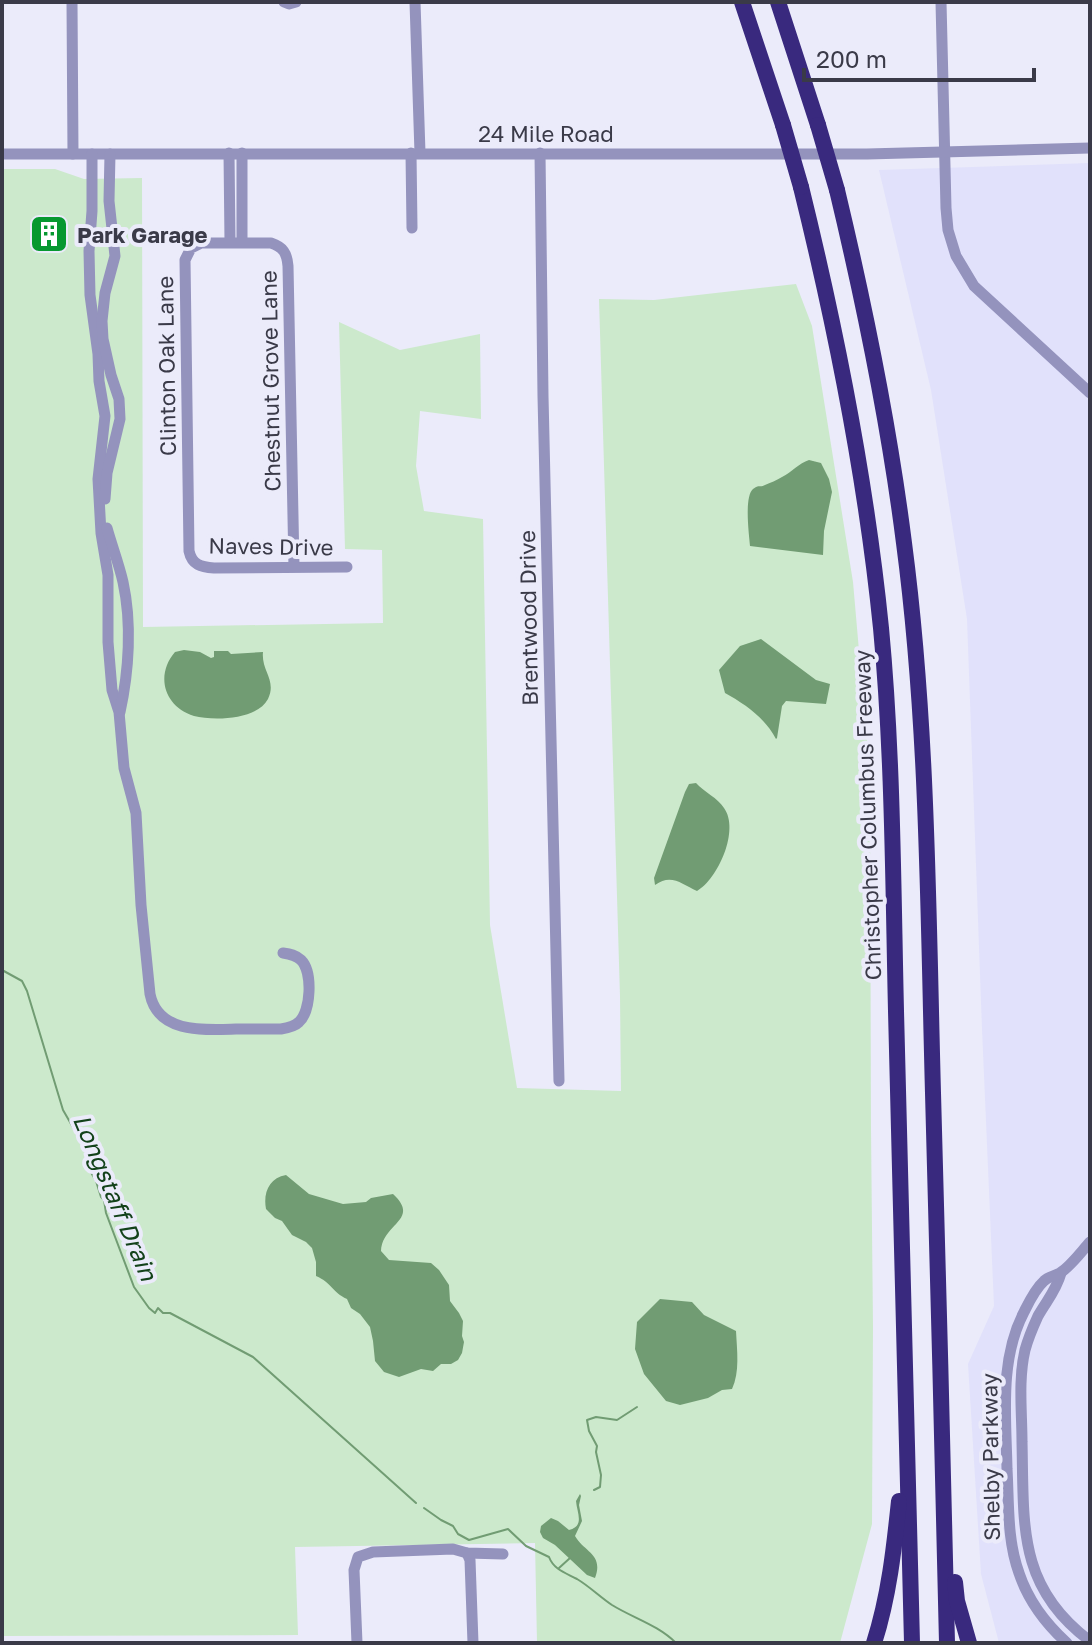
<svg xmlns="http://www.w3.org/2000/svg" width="1092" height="1645" font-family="'Golos Text',sans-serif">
  <rect width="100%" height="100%" fill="#ebebfa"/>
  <!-- built -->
  <polygon fill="#e1e1fb" points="1090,163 1090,1643 999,1643 981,1574 968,1364 994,1306 982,1029 967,619 931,390 879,170"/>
  <!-- green -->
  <polygon fill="#cce9cc" points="2,169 55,169 84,179 142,178 143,627 383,623 382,550 345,549 339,322 400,350 480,334 481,419 420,411 416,466 424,511 483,519 490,925 517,1088 621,1091 620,996 599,299 654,300 796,284 812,326 853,582 870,777 871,1129 873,1326 872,1524 840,1643 537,1643 535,1543 295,1547 298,1635 2,1636"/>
  <!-- water -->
  <g fill="#719c73">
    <path d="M809 460 821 463 829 479 832 492 824 531 823 555 750 546C749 534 744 497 753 489 760 484 758 488 765 485 770 483 777 480 782 477 792 472 799 463 809 460Z"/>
    <path d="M761 639 816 680 830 684 826 704 786 701 782 706 777 738 776 739C765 718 745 704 725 693L719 670 740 646Z"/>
    <path d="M184 650 200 652 211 658 214 657V651H228L231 654 263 652C261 671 277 680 268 699 257 720 214 721 194 716 164 707 155 675 175 652Z"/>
    <path d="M696 783C704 792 718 798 724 808 740 830 718 879 697 891 682 884 671 873 655 885L654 878 685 792 689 784Z"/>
    <path d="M286 1175 309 1194 343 1204 366 1202 371 1198 393 1194C421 1220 382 1223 381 1251L389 1260 431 1263 439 1270 449 1285 450 1301 459 1313 463 1321 462 1336 464 1342 462 1353 458 1360 451 1364H441L433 1371 421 1369 399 1377 384 1372 375 1361 373 1341 370 1327 360 1314 351 1308 347 1299C332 1292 332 1283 316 1276V1262L312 1248 306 1242 292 1235 282 1221 275 1218 266 1209C263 1193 269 1178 286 1175Z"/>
    <path d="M660 1299 692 1302 704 1315 736 1331C737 1351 740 1372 732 1389L722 1390 708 1398 680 1405 666 1401 644 1374 635 1349 637 1322Z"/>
    <path d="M580 1494 581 1496 579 1505 582 1521 575 1536C584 1552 604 1554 595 1578L587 1575 555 1545 543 1538 540 1532 541 1526 551 1518 558 1521 569 1530C585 1526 577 1513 576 1501Z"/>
  </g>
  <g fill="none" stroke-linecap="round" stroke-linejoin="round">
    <!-- stream -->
    <g stroke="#719c73" stroke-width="2">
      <polyline points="2,970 22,981 27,991 63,1110 82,1143 88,1158 89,1169 96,1181 101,1197 104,1200 106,1213 134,1287 149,1308 155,1313 158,1308 163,1313 170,1313 253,1357 416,1503"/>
      <polyline points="594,1490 600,1487 601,1475 596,1452 597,1446 589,1431 587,1420 596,1417 617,1420 637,1407"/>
      <path d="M424 1508 441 1520 453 1526 458 1534 469 1540 508 1529 526 1546 549 1557C554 1570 566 1573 577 1579 589 1586 600 1597 612 1605 633 1618 658 1625 676 1643"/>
      <polyline points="559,1568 570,1558"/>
    </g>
    <!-- minor -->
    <g stroke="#9493bd" stroke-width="11">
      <polyline points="72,2 73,154"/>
      <polyline points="284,2 289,4 296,2"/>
      <polyline points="415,2 420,153"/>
      <polyline points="941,2 946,208 948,230 956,256 974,286 1090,393"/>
      <polyline points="229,153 230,242"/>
      <polyline points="242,153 242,242"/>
      <polyline points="411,153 412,228"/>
      <polyline points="540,153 543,396 559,1081"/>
      <polyline points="2,154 867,154 1090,148"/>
      <path d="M92 154V211L89 251 90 295 98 354 99 381 105 416 98 479 101 533 108 575V642L112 690 119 712 124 768 136 813 141 905 150 994C158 1034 205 1030 236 1029 251 1029 266 1029 281 1029 287 1028 295 1026 299 1022 311 1011 313 972 301 960 296 955 290 954 283 953"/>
      <polyline points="105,499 107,473 120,419 119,399 111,375 103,339 102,321 105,293 115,256 109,201 110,154"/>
      <path d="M107 528C112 546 119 564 123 582 132 623 129 671 120 712"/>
      <path d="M294 567 288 266C287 253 283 247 271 243H201L191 248 185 260 189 551C192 565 201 567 214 568L347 567"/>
      <path d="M1061 1273C1056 1291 1047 1300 1038 1316 1033 1327 1028 1339 1025 1350 1018 1380 1022 1412 1022 1442 1024 1524 1017 1587 1090 1641"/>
      <polyline points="467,1553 470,1560 473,1643"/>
      <polyline points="357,1643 354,1570 358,1557 373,1552 453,1549 467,1553 503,1554"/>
      <path d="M1067 1643C1046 1624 1028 1600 1019 1573 1007 1540 1009 1504 1007 1469 1006 1417 999 1360 1024 1312 1029 1302 1035 1289 1044 1281 1048 1277 1055 1276 1060 1273 1071 1266 1081 1252 1090 1242"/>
    </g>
    <!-- highway -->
    <g stroke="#39297e" stroke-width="16">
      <polyline points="742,2 783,125"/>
      <polyline points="778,2 818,125"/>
      <path d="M801 187C837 333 866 479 881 628 893 755 893 883 896 1011 902 1221 905 1432 912 1643"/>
      <path d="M837 190C865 307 889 424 904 543 928 725 928 910 933 1093 938 1276 943 1460 947 1643"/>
      <polyline points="955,1582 957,1601 969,1643"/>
      <path d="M874 1643C889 1596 894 1549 899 1501"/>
    </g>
    <!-- highway-bridge -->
    <g stroke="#39297e" stroke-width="16">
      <polyline points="783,125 801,187"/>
      <polyline points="818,125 837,190"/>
    </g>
  </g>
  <!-- icons -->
  <defs>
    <g id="building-square" transform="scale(2)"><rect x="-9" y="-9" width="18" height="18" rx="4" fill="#079830" stroke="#ebebfa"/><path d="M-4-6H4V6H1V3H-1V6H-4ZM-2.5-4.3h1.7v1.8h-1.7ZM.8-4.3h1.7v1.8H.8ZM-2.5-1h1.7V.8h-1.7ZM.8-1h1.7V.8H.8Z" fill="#fff"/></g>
  </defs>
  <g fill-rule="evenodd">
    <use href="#building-square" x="49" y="234"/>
  </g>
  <g text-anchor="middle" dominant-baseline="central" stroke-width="8" stroke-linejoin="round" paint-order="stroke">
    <!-- street labels -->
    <g font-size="22" fill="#3a3a48" stroke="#ebebfa">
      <text x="546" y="133">24 Mile Road</text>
      <text transform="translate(166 366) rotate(-91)">Clinton Oak Lane</text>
      <text transform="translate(270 381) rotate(-91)">Chestnut Grove Lane</text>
      <text transform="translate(271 546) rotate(1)">Naves Drive</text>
      <text transform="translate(528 618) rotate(-91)">Brentwood Drive</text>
      <text transform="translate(867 815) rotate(-92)">Christopher Columbus Freeway</text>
      <text transform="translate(990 1457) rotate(-91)">Shelby Parkway</text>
    </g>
    <!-- poi labels -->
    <g font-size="22" font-weight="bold" fill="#3a3a48" stroke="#ebebfa" text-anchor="start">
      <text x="77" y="234">Park Garage</text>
    </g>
    <!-- water labels -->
    <g font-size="24" font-style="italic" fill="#13421a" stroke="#ebebfa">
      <text transform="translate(116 1197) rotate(67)">Longstaff Drain</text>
    </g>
  </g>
  <!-- border -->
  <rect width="1092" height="1645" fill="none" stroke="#3a3a48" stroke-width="8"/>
  <!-- scale -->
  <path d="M804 68v12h230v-12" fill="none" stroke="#3a3a48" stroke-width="4"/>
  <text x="816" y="68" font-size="24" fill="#3a3a48" stroke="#ebebfa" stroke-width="6" paint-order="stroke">200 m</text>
</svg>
